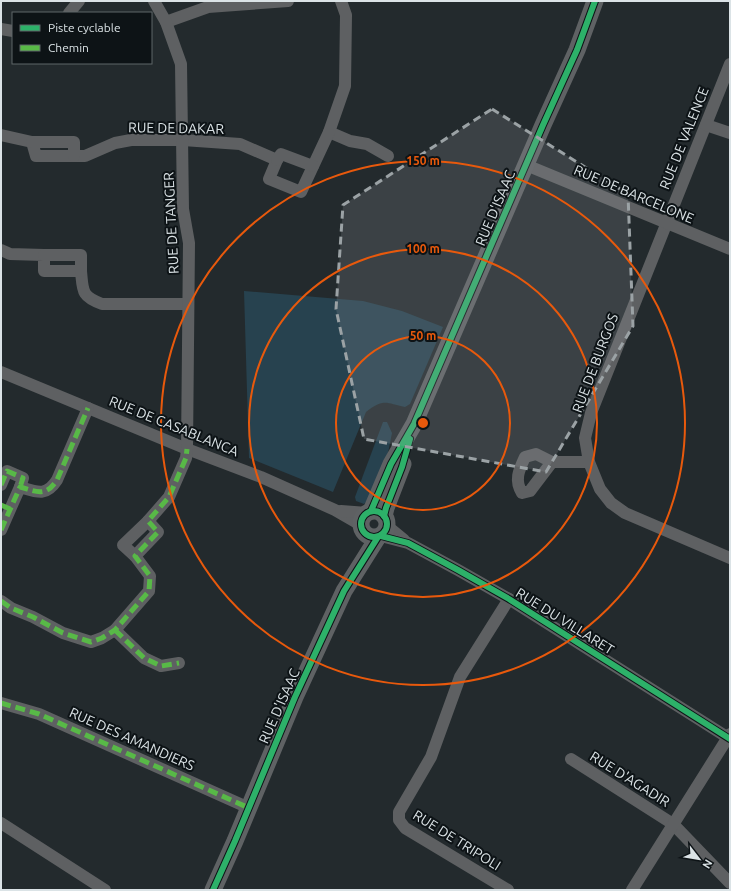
<svg xmlns="http://www.w3.org/2000/svg" width="731" height="891" font-family="Ubuntu,sans-serif">
  <rect width="100%" height="100%" fill="#232a2d"/>
  <!-- green -->
  <g fill="#27424f">
    <path d="M244 291 363 301 402 311 443 327 410 404 405 407C386 403 384 398 366 412L333 492 249 458Z"/>
    <polygon points="383,422 387,422 392,433 388,453 370,499 364,504 356,501 355,497"/>
  </g>
  <g fill="none" stroke-linecap="round" stroke-linejoin="round">
    <!-- street -->
    <g stroke="#5e6062" stroke-width="12">
      <polyline points="69,13 79,1"/>
      <polyline points="166,22 208,7 288,1"/>
      <polyline points="1,29 13,31"/>
      <polyline points="730,64 591,413 585,438 589,462 600,489 611,503 625,513 730,558"/>
      <polyline points="706,125 730,133"/>
      <polyline points="329,132 350,141 367,144 388,156"/>
      <polyline points="1,135 32,142 36,156 85,156 115,143 131,140 183,140 240,144 277,160 269,179 301,192 329,132 345,86 346,15 341,1"/>
      <polyline points="32,142 74,142 74,156"/>
      <polyline points="277,160 281,154 313,166"/>
      <polyline points="526,165 730,249"/>
      <path d="M1 250 10 254 44 255V271H81C83 291 81 296 102 304H188"/>
      <polyline points="44,255 81,255 81,271"/>
      <polyline points="1,372 187,449 261,477 335,510 361,525"/>
      <path d="M552 462 530 491 522 493C514 480 519 470 525 457L536 454 552 462H589"/>
      <polyline points="1,485 7,471 23,478 20,487"/>
      <polyline points="341,511 367,513"/>
      <polyline points="387,526 404,540"/>
      <path d="M1 530 20 487C37 492 46 497 57 480L88 408"/>
      <polyline points="381,536 408,543 458,570 509,599 730,739"/>
      <polyline points="135,556 123,545 148,521"/>
      <polyline points="1,601 11,608 33,617 63,633 91,642 102,638 115,630 149,591 150,576 135,556 158,532 148,521 169,497 186,458 187,449 189,243 183,209 181,64 166,22 154,1"/>
      <polyline points="115,630 144,658 161,666 179,663"/>
      <polyline points="1,703 39,714 249,808"/>
      <polyline points="571,759 673,824 730,883"/>
      <polyline points="1,823 105,890"/>
      <polyline points="508,890 405,828 399,820 399,812 431,757 460,677 509,599"/>
      <polyline points="632,890 730,734"/>
    </g>
    <!-- secondary -->
    <g stroke="#5f6264" stroke-width="17">
      <circle cx="374" cy="524" r="13"/>
      <polyline points="371,511 391,464 414,424 543,125 577,50 595,1"/>
      <polyline points="384,516 386,508 403,464"/>
      <polyline points="213,890 235,841 295,697 344,591 378,537"/>
    </g>
    <!-- quiet -->
    <g stroke="#58b947" stroke-width="5" stroke-dasharray="10 5" stroke-linecap="butt">
      <polyline points="1,485 7,471 23,478 20,487"/>
      <polyline points="1,505 10,509"/>
      <path d="M1 530 20 487C37 492 46 497 57 480L88 408"/>
      <polyline points="1,601 11,608 33,617 63,633 91,642 102,638 115,630 149,591 150,576 135,556 158,532 148,521 169,497 186,458 187,449"/>
      <polyline points="115,630 144,658 161,666 179,663"/>
      <polyline points="1,703 39,714 249,808"/>
    </g>
    <!-- cycleway casing -->
    <g stroke="#0d1316" stroke-width="8">
      <g id="cycleway">
        <circle cx="374" cy="524" r="13"/>
        <polyline points="371,511 391,464 414,424 543,125 577,50 595,1"/>
        <polyline points="384,516 386,508 402,467 410,439"/>
        <polyline points="381,536 408,543 458,570 509,599 730,739"/>
        <polyline points="213,890 235,841 295,697 344,591 378,537"/>
      </g>
    </g>
    <!-- cycleway -->
    <use href="#cycleway" stroke="#2db169" stroke-width="6"/>
  </g>
  <!-- marked area -->
  <path fill="#9ba2a5" fill-opacity="0.2" stroke="#9ba2a5" stroke-width="3" stroke-dasharray="8 5" stroke-linejoin="round" d="M492 109 628 194 633 326 546 472 364 439 336 309 343 205Z"/>
  <!-- distance rings -->
  <g fill="none" stroke="#e8590c" stroke-width="2">
    <circle cx="423" cy="423" r="87"/>
    <circle cx="423" cy="423" r="174"/>
    <circle cx="423" cy="423" r="262"/>
  </g>
  <g text-anchor="middle" dominant-baseline="central" stroke-width="4" stroke-linejoin="round" paint-order="stroke">
    <!-- street labels -->
    <g font-size="14" fill="#dbe3e6" stroke="#0d1316">
      <text transform="translate(176 128) rotate(1)">RUE DE DAKAR</text>
      <text transform="translate(684 138) rotate(-68)">RUE DE VALENCE</text>
      <text transform="translate(634 194) rotate(23)">RUE DE BARCELONE</text>
      <text transform="translate(495 208) rotate(-67)">RUE D'ISAAC</text>
      <text transform="translate(171 223) rotate(-93)">RUE DE TANGER</text>
      <text transform="translate(595 363) rotate(-69)">RUE DE BURGOS</text>
      <text transform="translate(174 426) rotate(22)">RUE DE CASABLANCA</text>
      <text transform="translate(565 621) rotate(32)">RUE DU VILLARET</text>
      <text transform="translate(279 706) rotate(-66)">RUE D'ISAAC</text>
      <text transform="translate(132 739) rotate(24)">RUE DES AMANDIERS</text>
      <text transform="translate(630 779) rotate(32)">RUE D'AGADIR</text>
      <text transform="translate(457 840) rotate(32)">RUE DE TRIPOLI</text>
    </g>
  </g>
  <circle cx="423" cy="423" r="6" fill="#e8590c" stroke="#0d1316" stroke-width="2"/>
  <g font-size="12" text-anchor="middle" font-weight="bold" fill="#e8590c" stroke="#0d1316" stroke-width="4" stroke-linejoin="round" paint-order="stroke">
    <text x="423" y="165">150 m</text>
    <text x="423" y="253">100 m</text>
    <text x="423" y="340">50 m</text>
  </g>
  <!-- border -->
  <rect width="731" height="891" fill="none" stroke="#dbe3e6" stroke-width="4"/>
  <!-- legend -->
  <rect x="12" y="12" width="140" height="52" fill="#0d1316" stroke="#5f6669"/>
  <rect x="20" y="25" width="20" height="6" fill="#2db169" stroke="#5f6669"/>
  <text x="48" y="32" font-size="12" fill="#dbe3e6">Piste cyclable</text>
  <rect x="20" y="45" width="20" height="6" fill="#58b947" stroke="#5f6669"/>
  <text x="48" y="52" font-size="12" fill="#dbe3e6">Chemin</text>
  <!-- north arrow -->
  <g transform="translate(699 859) rotate(121)" stroke="#0d1316" stroke-width="3" paint-order="stroke">
  <path d="M0-3L7 15L0 10L-7 15Z" fill="#dbe3e6"/>
  <text y="-6" font-size="11" font-weight="bold" text-anchor="middle" fill="#dbe3e6">N</text>
  </g>
</svg>
